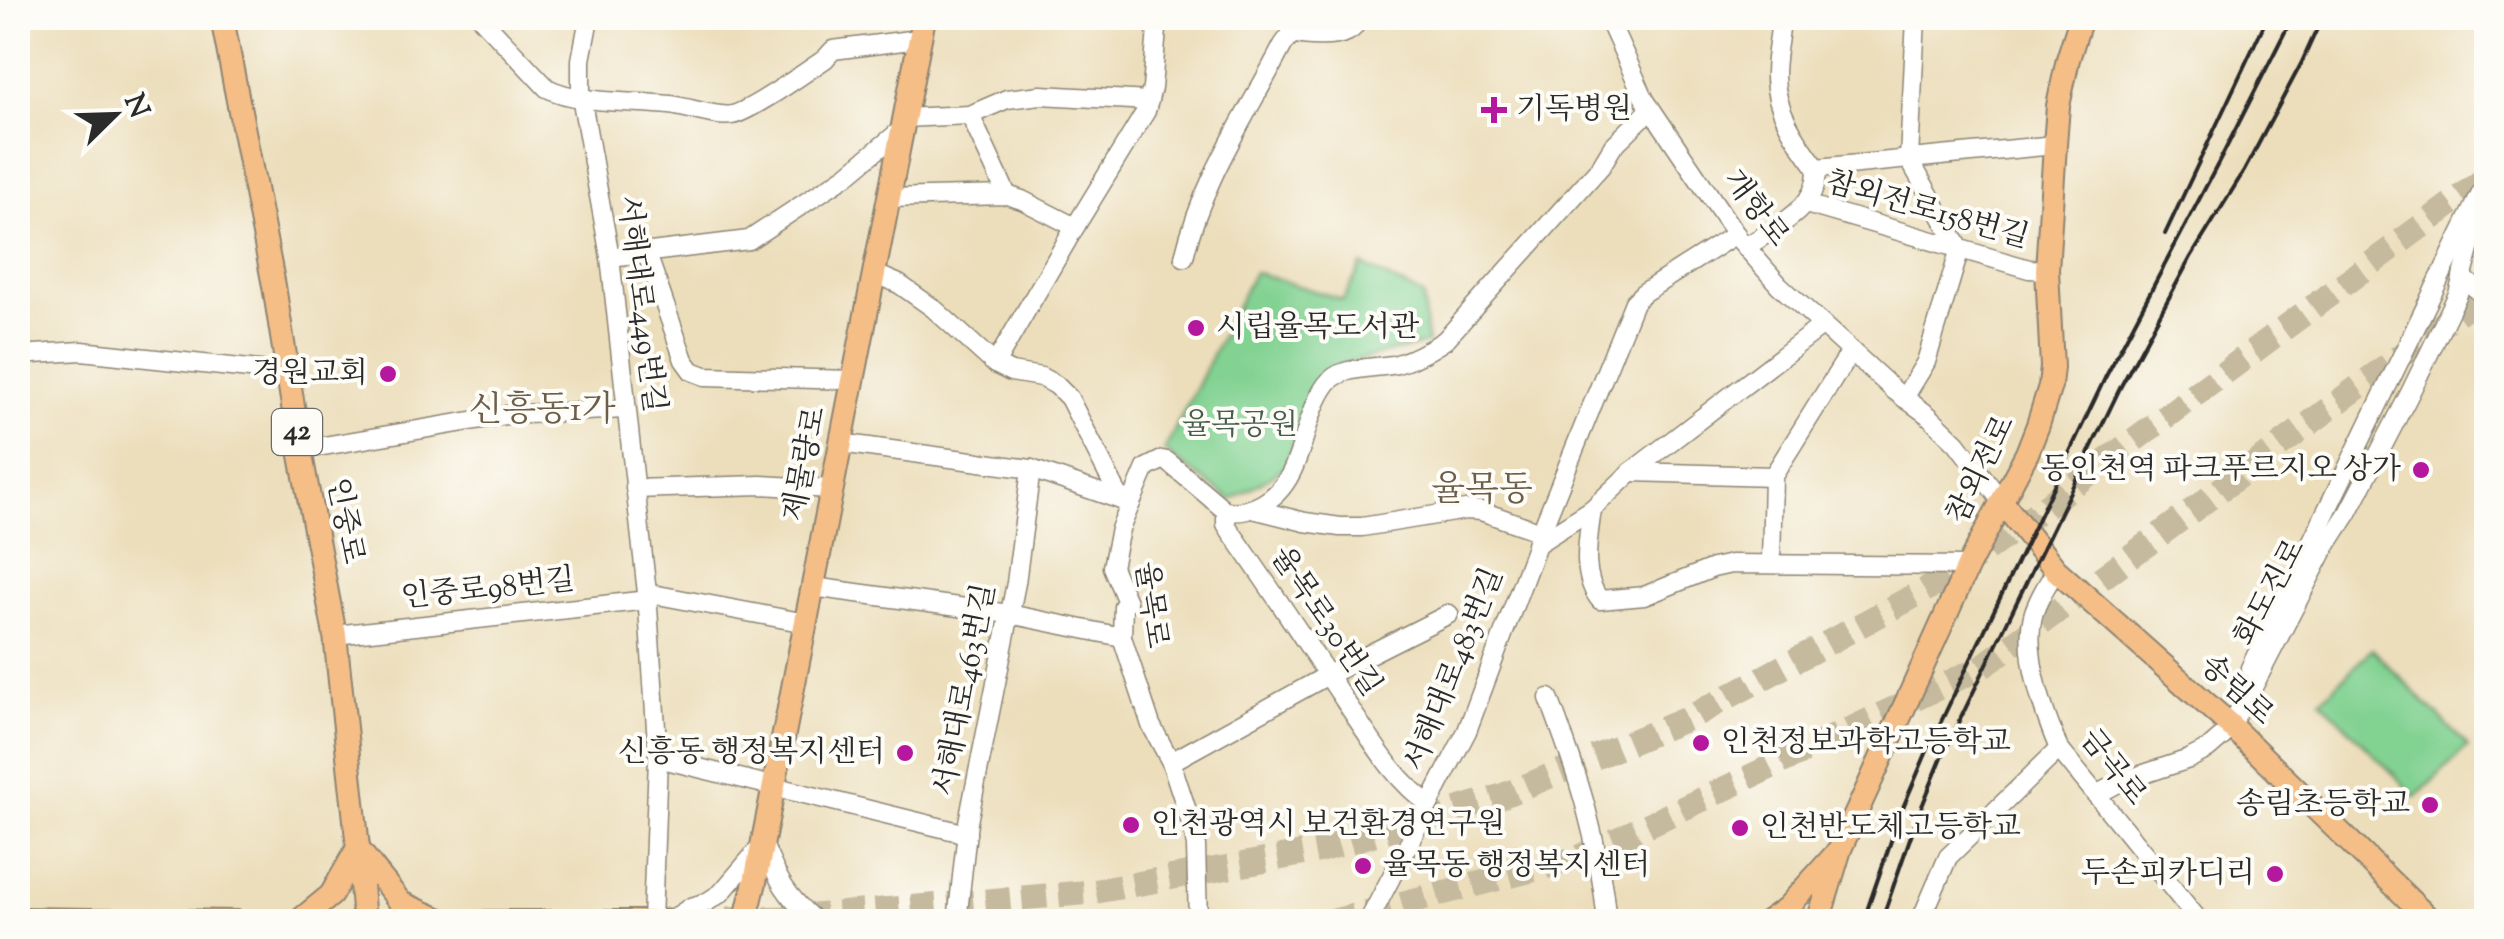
<svg xmlns="http://www.w3.org/2000/svg" width="2504" height="939" font-family="'Sorts Mill Goudy','Noto Serif KR',serif">
  <rect width="100%" height="100%" fill="#fdfcf7"/>
  <filter id="ink" filterUnits="userSpaceOnUse"><feTurbulence type="fractalNoise" baseFrequency=".01" numOctaves="2"/><feDisplacementMap in="SourceGraphic" scale="20" xChannelSelector="R" yChannelSelector="G"/><feConvolveMatrix kernelMatrix="1 2 1 2 8 2 1 2 1" color-interpolation-filters="sRGB"/></filter>
  <filter id="wash" filterUnits="userSpaceOnUse"><feTurbulence type="fractalNoise" baseFrequency=".0048" numOctaves="4" result="noise"/><feDisplacementMap in="SourceGraphic" scale="40" xChannelSelector="R" yChannelSelector="G"/><feGaussianBlur stdDeviation="2.25" result="paint"/><feColorMatrix in="noise" values="0 0 0 0 0 0 0 0 0 0 0 0 0 0 0 0 0 1.4 0 .05"/><feComposite in="paint" operator="in"/></filter>
  <g filter="url(#wash)">
    <rect width="100%" height="100%" fill="#ecdebb"/>
    <!-- green -->
    <g fill="#82d292" stroke="#567e5e" stroke-width="2.5">
      <polygon points="1362,265 1423,296 1427,343 1342,364 1320,376 1285,468 1231,500 1164,451 1254,272 1343,300"/>
      <polygon points="2372,649 2468,746 2416,797 2321,700"/>
    </g>
  </g>
  <g filter="url(#ink)">
    <g fill="none" stroke-linecap="round" stroke-linejoin="round">
      <!-- highway-tunnel -->
      <g stroke="#c5ba9e" stroke-width="25" stroke-dasharray="25 12" stroke-linecap="butt">
        <polyline points="653,920 790,918 1092,892 1317,851 1502,796 1691,717 1953,575 2486,178"/>
        <polyline points="1330,922 1578,858 1982,667 2486,292"/>
      </g>
      <!-- minor casing -->
      <g stroke="#8c8473" stroke-width="21">
        <g id="minor">
          <path d="M481 18 547 88C577 104 635 101 670 105 688 107 716 118 732 115 750 112 807 71 825 59L833 50 918 39"/>
          <polyline points="589,18 581,60 581,96 610,257 647,593 658,758 652,921"/>
          <polyline points="1608,18 1645,100 1739,239 1779,285 1895,391 1928,415 1957,443 2002,502"/>
          <path d="M1781 18C1780 36 1775 56 1775 74 1774 109 1797 142 1817 168"/>
          <polyline points="903,118 970,115"/>
          <polyline points="1909,159 1916,18"/>
          <polyline points="1817,168 2055,145"/>
          <polyline points="1007,195 970,115 1007,99 1041,95 1149,101"/>
          <polyline points="888,198 1007,195 1022,200 1075,227"/>
          <polyline points="1806,204 2029,269 2047,270"/>
          <path d="M1746 247C1775 227 1819 209 1817 168"/>
          <polyline points="646,251 684,360 692,371 705,376 852,380"/>
          <polyline points="610,257 749,240 847,175 901,130"/>
          <path d="M1184 257C1202 180 1247 115 1283 45L1292 33C1305 37 1335 38 1347 32 1355 28 1355 25 1357 18"/>
          <polyline points="873,273 899,284 933,308 995,364 1011,372 1041,377 1056,385 1069,398 1121,500 1133,497"/>
          <polyline points="2462,277 2486,297"/>
          <polyline points="18,355 82,351 287,373"/>
          <polyline points="995,364 1075,227 1146,111 1152,88 1158,18"/>
          <polyline points="1904,398 1926,362 1960,249 1909,159"/>
          <polyline points="840,443 1031,469 1121,500"/>
          <polyline points="300,450 506,415 625,409"/>
          <polyline points="1631,472 1773,476"/>
          <polyline points="635,489 761,485 831,489"/>
          <polyline points="1253,509 1305,522 1340,527 1362,527 1466,510 1481,511 1541,532"/>
          <path d="M1592 509C1588 540 1580 575 1600 600L1644 596 1713 568 1731 564 1968 566"/>
          <path d="M1226 511V524L1231 532C1271 588 1308 646 1347 704 1371 739 1393 779 1429 804"/>
          <polyline points="1536,544 1634,302 1643,293 1736,234"/>
          <polyline points="1771,563 1773,476 1851,351"/>
          <path d="M2056 570C2048 583 2039 597 2034 612 2022 652 2043 711 2059 749L2200 922"/>
          <polyline points="813,587 1009,614 1122,637"/>
          <polyline points="647,593 806,623"/>
          <polyline points="335,635 648,600"/>
          <polyline points="2250,668 2486,183"/>
          <path d="M1549 698C1578 775 1599 839 1607 922"/>
          <polyline points="658,758 967,834"/>
          <polyline points="1171,762 1328,675 1449,614"/>
          <polyline points="2096,795 2120,782 2189,759 2208,749 2223,736 2249,695 2324,550 2348,513 2409,395 2458,294 2471,246 2486,214"/>
          <path d="M671 920 691 907 707 902 721 893 763 844C778 880 786 896 816 922"/>
          <polyline points="957,922 968,822 1016,583 1031,469"/>
          <path d="M1198 922 1196 846 1193 829 1171 762 1151 725 1122 637 1123 606 1127 602 1112 567 1120 529 1146 468 1162 460 1167 461 1226 511C1239 513 1251 510 1262 504 1305 481 1300 422 1326 385 1339 365 1376 369 1397 364 1415 359 1430 350 1445 340L1601 166 1613 146 1651 109"/>
          <polyline points="1368,922 1467,731 1537,544 1592,509 1631,472 1823,325"/>
          <polyline points="1920,922 1948,857 2059,749"/>
        </g>
      </g>
      <!-- major casing -->
      <g stroke="#8c8473" stroke-width="26">
        <g id="major">
          <polyline points="222,18 274,286 300,450 335,635 358,848 364,922"/>
          <polyline points="2002,502 2056,570 2230,725 2432,922"/>
          <polyline points="358,849 401,903 445,922"/>
          <polyline points="18,919 237,922"/>
          <polyline points="298,922 331,895 358,848"/>
          <polyline points="486,922 676,922"/>
          <polyline points="745,922 755,882 924,18"/>
          <polyline points="1767,922 1787,908 1835,855"/>
          <polyline points="1818,922 1840,849 1968,566 2027,453 2038,425 2050,386 2052,367 2047,270 2055,145 2058,106 2068,59 2081,18"/>
        </g>
      </g>
      <!-- minor -->
      <use href="#minor" stroke="#fff" stroke-width="18"/>
      <!-- major -->
      <use href="#major" stroke="#f6be87" stroke-width="22"/>
      <!-- rail -->
      <g stroke="#2b2b2b" stroke-width="4">
        <polyline points="18,27 27,18"/>
        <polyline points="2165,234 2267,18"/>
        <polyline points="1863,922 1901,812 1928,749 2105,378 2221,158 2292,18"/>
        <polyline points="1881,922 1916,821 1942,757 2121,386 2191,257 2244,171 2301,64 2322,18"/>
      </g>
    </g>
  </g>
  <!-- markers -->
  <g fill="#b5179e" stroke="#fdfcf7" stroke-width="4">
    <path d="M1489 95h10v10h10v10h-10v10h-10v-10h-10v-10h10z"/>
    <circle cx="1196" cy="328" r="10"/>
    <circle cx="388" cy="374" r="10"/>
    <circle cx="2421" cy="470" r="10"/>
    <circle cx="1701" cy="743" r="10"/>
    <circle cx="905" cy="753" r="10"/>
    <circle cx="2430" cy="805" r="10"/>
    <circle cx="1131" cy="825" r="10"/>
    <circle cx="1740" cy="828" r="10"/>
    <circle cx="1363" cy="866" r="10"/>
    <circle cx="2275" cy="874" r="10"/>
  </g>
  <g text-anchor="middle" dominant-baseline="central" stroke-width="8" stroke-linejoin="round" paint-order="stroke">
    <!-- shield labels -->
    <rect fill="#fdfcf7" stroke="#6a6a68" stroke-width="2.5" x="272" y="409" width="50" height="46" rx="8"/>
    <g font-size="28" font-weight="bold" fill="#2b2b2b">
      <text x="297" y="432">42</text>
    </g>
    <!-- poi labels -->
    <g font-size="30" fill="#2b2b2b" stroke="#fdfcf7" text-anchor="start">
      <text x="1516" y="110">기독병원</text>
      <text x="1216" y="328">시립율목도서관</text>
      <text x="368" y="374" text-anchor="end">경원교회</text>
      <text x="2401" y="470" text-anchor="end">동인천역 파크푸르지오 상가</text>
      <text x="1721" y="743">인천정보과학고등학교</text>
      <text x="885" y="753" text-anchor="end">신흥동 행정복지센터</text>
      <text x="2410" y="805" text-anchor="end">송림초등학교</text>
      <text x="1151" y="825">인천광역시 보건환경연구원</text>
      <text x="1760" y="828">인천반도체고등학교</text>
      <text x="1383" y="866">율목동 행정복지센터</text>
      <text x="2255" y="874" text-anchor="end">두손피카디리</text>
    </g>
    <!-- street labels -->
    <g font-size="30" fill="#2b2b2b" stroke="#fdfcf7">
      <text transform="translate(1755 209) rotate(53)">개항로</text>
      <text transform="translate(1927 211) rotate(16)">참외전로158번길</text>
      <text transform="translate(640 304) rotate(83)">서해대로449번길</text>
      <text transform="translate(806 464) rotate(-79)">제물량로</text>
      <text transform="translate(1982 470) rotate(-64)">참외전로</text>
      <text transform="translate(344 521) rotate(79)">인중로</text>
      <text transform="translate(488 590) rotate(-6)">인중로98번길</text>
      <text transform="translate(2271 593) rotate(-62)">화도진로</text>
      <text transform="translate(1150 605) rotate(82)">율목로</text>
      <text transform="translate(1325 622) rotate(56)">율목로30번길</text>
      <text transform="translate(1455 670) rotate(-68)">서해대로483번길</text>
      <text transform="translate(966 690) rotate(-79)">서해대로463번길</text>
      <text transform="translate(2236 691) rotate(43)">송림로</text>
      <text transform="translate(2112 768) rotate(52)">금곡로</text>
    </g>
    <!-- park labels -->
    <g font-size="30" fill="#455d4a" stroke="#fdfcf7">
      <text x="1240" y="426">율목공원</text>
    </g>
    <!-- quarter labels -->
    <g font-size="35" fill="#6c5e4b" stroke="#fdfcf7">
      <text x="542" y="411">신흥동1가</text>
      <text x="1482" y="491">율목동</text>
    </g>
  </g>
  <!-- margin -->
  <rect width="2504" height="939" fill="none" stroke="#fdfcf7" stroke-width="60"/>
  <!-- north arrow -->
  <g transform="translate(115 115) rotate(67)" stroke="#fdfcf7" stroke-width="8" paint-order="stroke">
  <path d="M0-8L18 38L0 25L-18 38Z" fill="#2b2b2b"/>
  <text y="-15" font-size="28" font-weight="bold" text-anchor="middle" fill="#2b2b2b">N</text>
  </g>
</svg>
